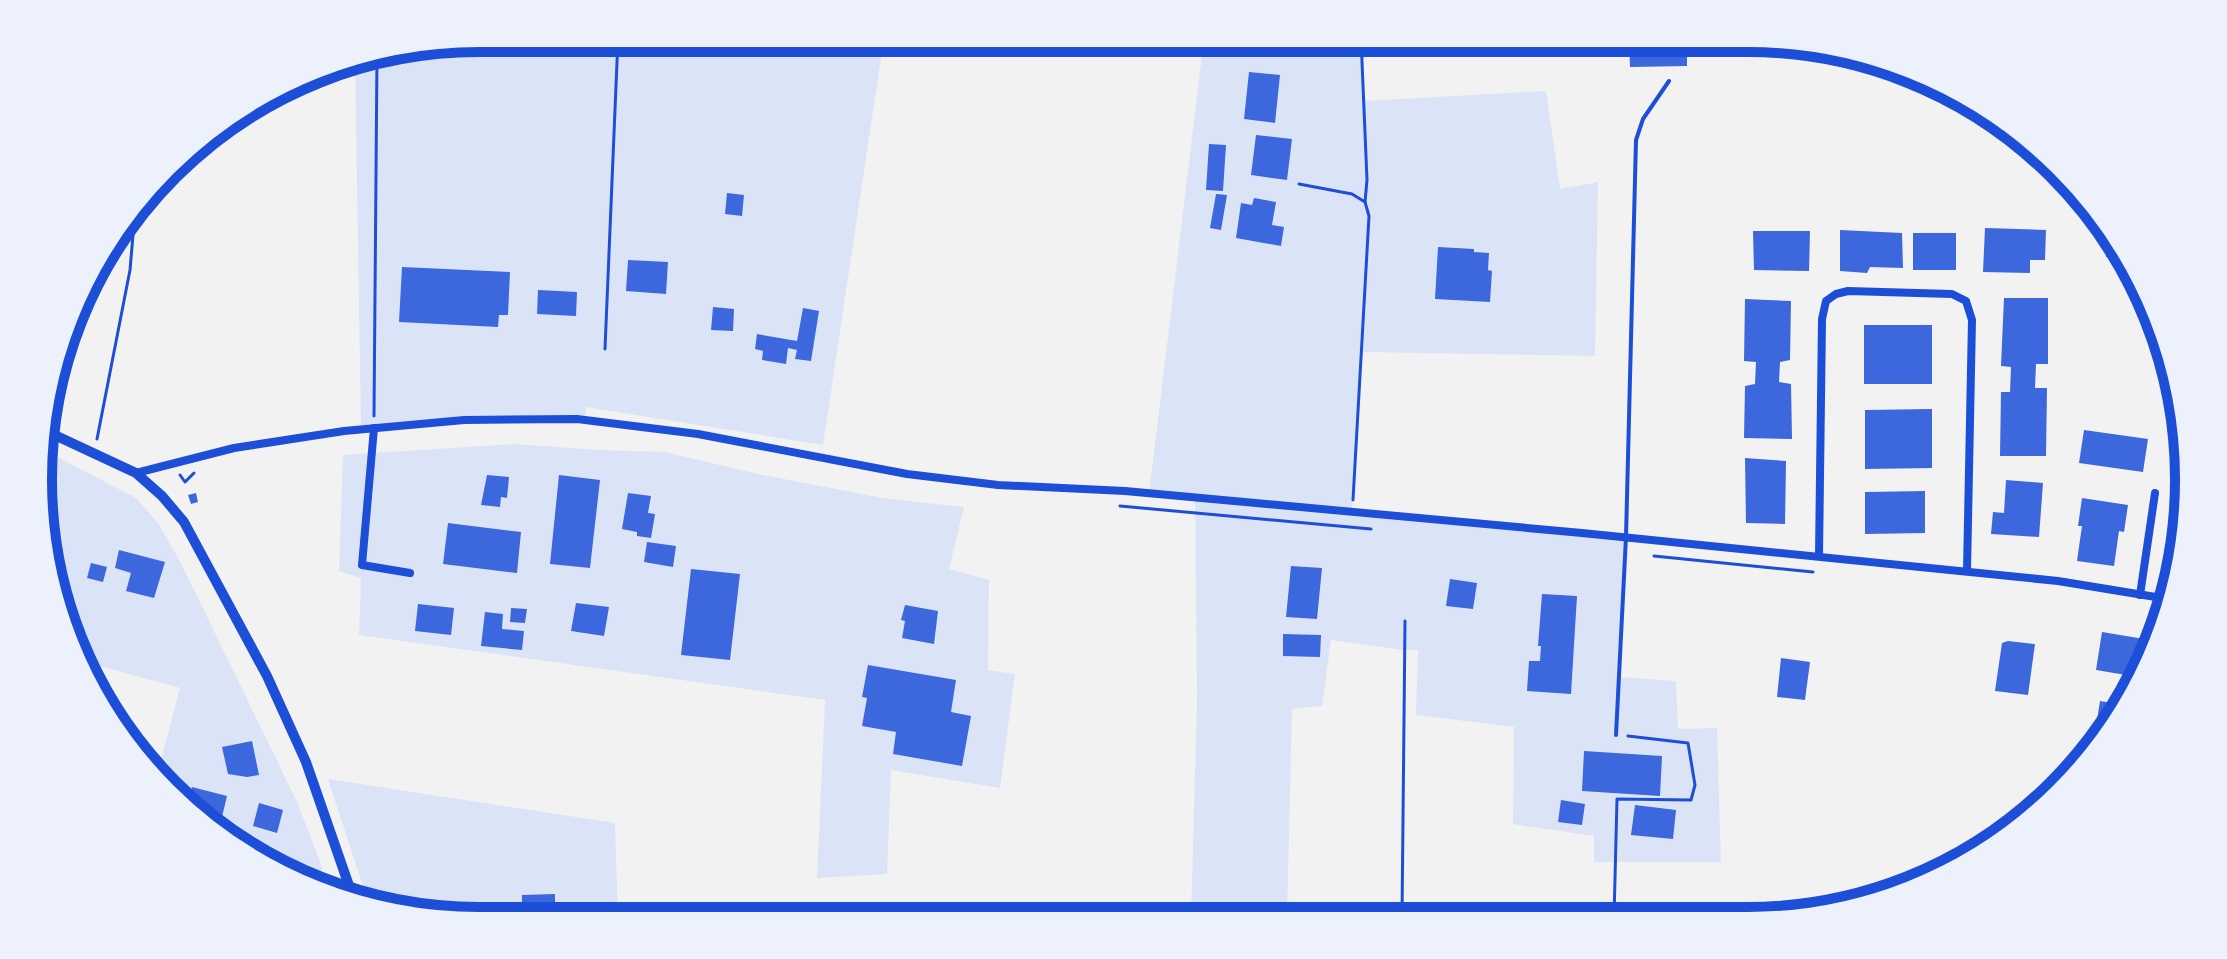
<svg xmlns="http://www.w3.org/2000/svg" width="2227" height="959" font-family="Ubuntu,sans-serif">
  <rect width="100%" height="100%" fill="#f2f2f2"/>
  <!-- green -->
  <g fill="#dbe4f7">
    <polygon points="480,38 884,38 823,445 586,407 585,420 464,420 361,429 355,59"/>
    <polygon points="1204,38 1361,41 1364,101 1546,91 1560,189 1598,182 1595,356 1361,352 1352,511 1626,537 1619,677 1676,681 1678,729 1717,728 1721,862 1594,862 1594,836 1513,824 1514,727 1416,715 1418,650 1403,650 1331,640 1322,706 1292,709 1287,919 1191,919 1197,700 1195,498 1149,494"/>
    <polygon points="515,444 600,450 665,452 758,474 882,498 964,507 949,569 989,580 988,670 1015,674 1000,788 891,770 887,874 817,878 825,700 359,635 361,578 339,571 343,455"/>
    <polygon points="46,451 136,498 158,523 181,563 297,802 321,864 327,892 189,812 143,756 161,760 180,688 82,661 46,565"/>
    <polygon points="328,779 615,823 618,921 480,921 368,902"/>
  </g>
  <!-- building -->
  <g fill="#3d67dc">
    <polygon points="1629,38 1652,38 1652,44 1687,47 1687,66 1630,67"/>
    <polygon points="1249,72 1280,75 1275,123 1244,119"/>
    <polygon points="1256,135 1292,139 1287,180 1251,175"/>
    <polygon points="1209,144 1226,145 1223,191 1206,190"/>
    <polygon points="727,193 744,195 742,216 725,214"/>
    <polygon points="1216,194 1227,195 1221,230 1210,228"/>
    <polygon points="1254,198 1276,202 1272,225 1284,227 1281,246 1236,238 1241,203 1252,205"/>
    <polygon points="1985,228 2046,230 2045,260 2030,260 2030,273 1983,272"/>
    <polygon points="1840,230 1902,233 1903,268 1870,267 1867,273 1840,271"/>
    <polygon points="1753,231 1810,231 1809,271 1754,270"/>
    <rect x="1913" y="233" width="43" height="37"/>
    <polygon points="2109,240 2118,251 2121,255 2106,257 2104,241"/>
    <polygon points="1438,247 1474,249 1474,252 1489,253 1488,270 1492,271 1490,302 1435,299"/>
    <polygon points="628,260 668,262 666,294 626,291"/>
    <polygon points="402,267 510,272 508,315 499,315 498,327 399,322"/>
    <polygon points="538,290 577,292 576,316 537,314"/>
    <polygon points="2004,298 2048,298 2048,364 2036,364 2035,388 2047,388 2046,456 2000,456 2001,392 2010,392 2011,367 2001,366"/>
    <polygon points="1745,299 1791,301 1790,360 1780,362 1779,382 1791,384 1792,439 1744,438 1745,386 1755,384 1756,362 1744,361"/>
    <polygon points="713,307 734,309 733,331 711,330"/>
    <polygon points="803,308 819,311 811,361 795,359 797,350 788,348 786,364 762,360 763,351 755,349 757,334 797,341"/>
    <rect x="1864" y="325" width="68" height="59"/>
    <polygon points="1932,409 1932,468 1865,469 1865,410"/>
    <polygon points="2084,430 2148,439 2143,472 2079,463"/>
    <polygon points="1745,458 1786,461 1785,524 1746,523"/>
    <polygon points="487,475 509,477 507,498 501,497 500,507 481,505"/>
    <polygon points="559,475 600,480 590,568 550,564"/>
    <polygon points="2006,480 2043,483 2039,537 1991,534 1993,512 2004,513"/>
    <polygon points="1925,491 1925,533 1865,534 1865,492"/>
    <polygon points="196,493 198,502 191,504 188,495"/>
    <polygon points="628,493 651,496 648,513 655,514 651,538 637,536 637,532 622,529"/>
    <polygon points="2082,498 2128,505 2124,532 2119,531 2114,566 2077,561 2082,526 2078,526"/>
    <polygon points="448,523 521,532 517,573 443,564"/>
    <polygon points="647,542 676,546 673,567 644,562"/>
    <polygon points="119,550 165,562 154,598 126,591 131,573 115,568"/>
    <polygon points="91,563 107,567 103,582 87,578"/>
    <polygon points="1291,566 1322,568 1317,619 1286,617"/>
    <polygon points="691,569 740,574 730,660 681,655"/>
    <polygon points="1450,579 1477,583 1473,609 1446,606"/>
    <polygon points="1542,594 1577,596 1571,694 1527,691 1529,661 1540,661 1541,646 1538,646"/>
    <polygon points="576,603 609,607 604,636 571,631"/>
    <polygon points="418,604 454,608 451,635 415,631"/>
    <polygon points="905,605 938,611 934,644 902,638 905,621 901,620"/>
    <polygon points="511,608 527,609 525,623 510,622"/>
    <polygon points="485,612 503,614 502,629 524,631 522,650 481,646"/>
    <polygon points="2102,632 2156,641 2138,677 2096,670"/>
    <polygon points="1283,634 1321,635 1320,657 1283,656"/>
    <polygon points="2008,641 2035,644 2028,695 1995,691 2002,643"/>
    <polygon points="1781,658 1810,662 1805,700 1777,697"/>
    <polygon points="868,665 956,680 951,712 971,716 962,766 893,754 896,732 862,726 867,698 862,697"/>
    <polygon points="2100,701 2118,704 2117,711 2121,712 2114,725 2105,735 2095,733"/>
    <polygon points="252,741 259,775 247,777 228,774 222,747"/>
    <polygon points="1584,751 1662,756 1660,796 1582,791"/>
    <polygon points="192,787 227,796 222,817 186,808"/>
    <polygon points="1561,800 1585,804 1582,825 1558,822"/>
    <polygon points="259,803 283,810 277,833 253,826"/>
    <polygon points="1635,805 1676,810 1673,839 1631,835"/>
    <polygon points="555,894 555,921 522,921 522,895"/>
  </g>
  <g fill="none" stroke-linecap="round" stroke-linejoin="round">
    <!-- path -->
    <g stroke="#1d4ed8" stroke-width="3">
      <polyline points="1361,38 1367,180 1365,202"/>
      <polyline points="1299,184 1352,194 1365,202 1369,216 1353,500"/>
      <polyline points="605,349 618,38"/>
      <polyline points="374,416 377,55"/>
      <polyline points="97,439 130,270 135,212"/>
      <polyline points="180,475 185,482 194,473"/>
      <polyline points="1120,506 1371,529"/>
      <polyline points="1654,556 1813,572"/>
      <polyline points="1402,918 1405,621"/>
      <polyline points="1614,918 1617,799 1691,800 1695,785 1688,743 1628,736"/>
    </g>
    <!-- service -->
    <polyline stroke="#1d4ed8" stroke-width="4" points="1616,735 1626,537 1636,140 1643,119 1669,81"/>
    <!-- minor -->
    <g stroke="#1d4ed8" stroke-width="8">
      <polyline points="374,428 362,565 410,573"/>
      <polyline points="136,473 234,448 344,431 464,420 577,419 698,434 907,474 998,485 1125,491 1582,533 2058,581 2168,599"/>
      <polyline points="1819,556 1822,319 1826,301 1836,294 1848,291 1952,294 1966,301 1972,320 1967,571"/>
      <polyline points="2140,595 2155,493"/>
    </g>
    <!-- tertiary -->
    <polyline stroke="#1d4ed8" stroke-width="10" points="46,431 136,473 162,496 184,522 267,676 306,762 354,900"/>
  </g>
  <!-- crop -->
  <path d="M0 0H2227V959H0ZM479 52H1748A427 427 0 0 1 2175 479V480A427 427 0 0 1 1748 907H479A427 427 0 0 1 52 480V479A427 427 0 0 1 479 52Z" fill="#edf1fc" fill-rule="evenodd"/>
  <path fill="none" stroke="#1d4ed8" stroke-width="10" d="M479 52H1748A427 427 0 0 1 2175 479V480A427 427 0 0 1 1748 907H479A427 427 0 0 1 52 480V479A427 427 0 0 1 479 52Z"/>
</svg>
